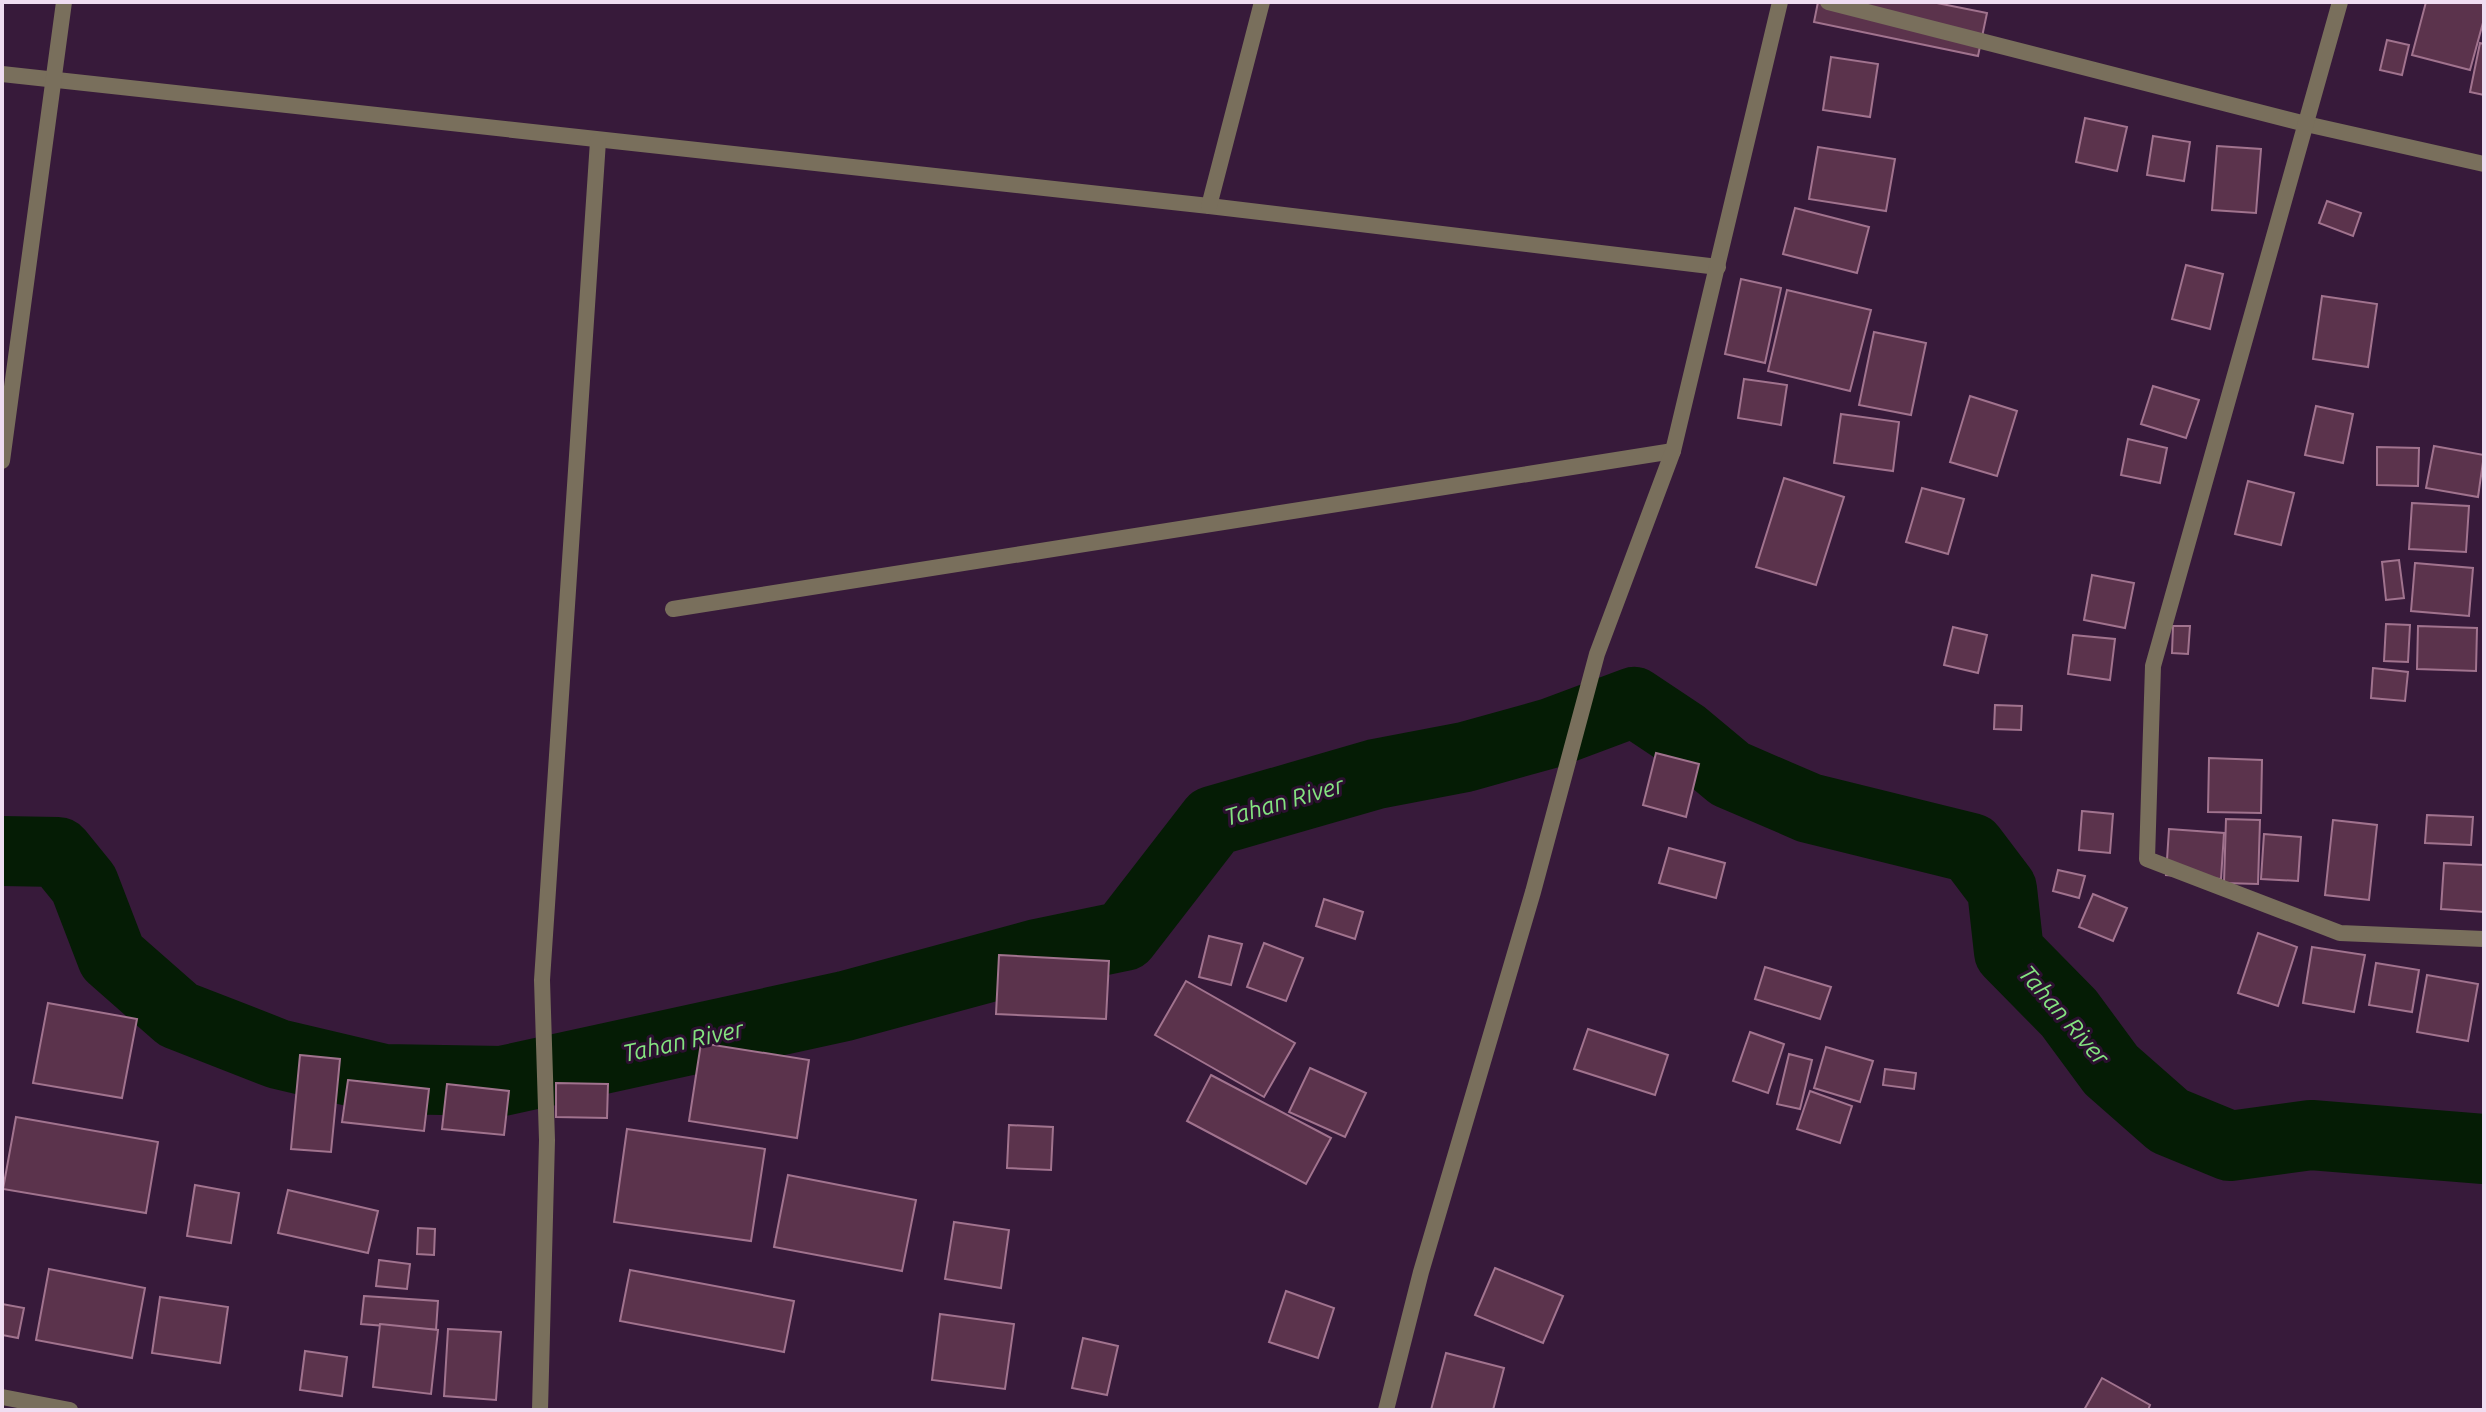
<svg xmlns="http://www.w3.org/2000/svg" width="2486" height="1412" font-family="Ubuntu,sans-serif">
  <rect width="100%" height="100%" fill="#371a3a"/>
  <g fill="none" stroke-linecap="round" stroke-linejoin="round">
    <!-- river -->
    <polyline stroke="#051c05" stroke-width="70" points="2,851 58,852 84,884 112,957 178,1015 278,1054 384,1079 502,1081 845,1006 1037,954 1124,936 1213,821 1376,774 1465,757 1551,733 1634,702 1682,734 1730,774 1809,808 1971,848 2002,889 2009,952 2069,1013 2111,1070 2169,1121 2230,1146 2311,1135 2484,1149"/>
  </g>
  <!-- building -->
  <g fill="#5b334c" stroke="#a1738e" stroke-width="2">
    <polygon points="1818,2 1932,2 1987,13 1978,56 1814,22"/>
    <polygon points="2426,2 2484,2 2484,19 2470,70 2412,55"/>
    <polygon points="2387,40 2409,45 2402,75 2380,70"/>
    <polygon points="2480,43 2484,44 2484,95 2470,92"/>
    <polygon points="1831,57 1878,64 1870,117 1823,110"/>
    <polygon points="2085,118 2127,127 2117,171 2076,162"/>
    <polygon points="2153,136 2190,142 2184,181 2147,175"/>
    <polygon points="2217,146 2261,149 2256,213 2212,210"/>
    <polygon points="1818,147 1895,159 1886,211 1809,199"/>
    <polygon points="2327,201 2361,213 2353,236 2319,223"/>
    <polygon points="1795,208 1869,227 1857,273 1783,254"/>
    <polygon points="2186,265 2223,274 2210,329 2172,319"/>
    <polygon points="1741,279 1781,288 1765,363 1725,354"/>
    <polygon points="1787,290 1871,310 1850,391 1768,371"/>
    <polygon points="2322,296 2377,304 2368,367 2313,359"/>
    <polygon points="1874,332 1926,343 1911,415 1859,405"/>
    <polygon points="1744,379 1787,385 1781,425 1738,418"/>
    <polygon points="2153,386 2199,400 2186,438 2141,424"/>
    <polygon points="1970,396 2017,411 1997,476 1950,462"/>
    <polygon points="2316,406 2353,414 2343,463 2305,455"/>
    <polygon points="1841,414 1899,422 1893,471 1834,463"/>
    <polygon points="2128,439 2167,448 2160,483 2121,475"/>
    <polygon points="2434,446 2484,455 2478,497 2426,488"/>
    <polygon points="2377,447 2419,448 2418,486 2377,485"/>
    <polygon points="1784,478 1844,497 1816,585 1756,567"/>
    <polygon points="2248,481 2294,493 2281,545 2235,534"/>
    <polygon points="1922,488 1964,499 1948,554 1906,542"/>
    <polygon points="2412,503 2469,506 2466,552 2409,549"/>
    <polygon points="2399,560 2404,598 2386,600 2382,562"/>
    <polygon points="2415,563 2473,568 2469,616 2411,611"/>
    <polygon points="2092,575 2134,583 2125,628 2084,620"/>
    <polygon points="2386,624 2410,625 2408,662 2384,661"/>
    <polygon points="2173,626 2190,626 2188,654 2172,653"/>
    <polygon points="2418,626 2477,628 2476,671 2417,669"/>
    <polygon points="1953,627 1987,635 1978,673 1944,665"/>
    <polygon points="2073,635 2115,639 2110,680 2068,674"/>
    <polygon points="2373,668 2408,672 2405,701 2371,698"/>
    <polygon points="1995,705 2022,706 2021,730 1994,729"/>
    <polygon points="1656,753 1699,764 1686,817 1643,805"/>
    <polygon points="2209,758 2262,760 2261,813 2208,812"/>
    <polygon points="2082,811 2113,814 2110,853 2079,850"/>
    <polygon points="2427,815 2473,817 2471,845 2425,843"/>
    <polygon points="2226,819 2260,820 2258,884 2224,883"/>
    <polygon points="2333,820 2377,825 2369,900 2325,895"/>
    <polygon points="2169,829 2224,833 2221,879 2166,875"/>
    <polygon points="2264,834 2301,837 2298,881 2261,879"/>
    <polygon points="1669,848 1725,863 1716,898 1659,883"/>
    <polygon points="2444,863 2484,865 2484,912 2441,909"/>
    <polygon points="2058,870 2085,876 2079,898 2053,891"/>
    <polygon points="2093,894 2127,908 2113,941 2079,927"/>
    <polygon points="1324,899 1363,912 1355,939 1316,926"/>
    <polygon points="2258,933 2297,947 2278,1006 2238,993"/>
    <polygon points="1209,936 1242,944 1231,985 1199,977"/>
    <polygon points="1264,943 1303,958 1286,1001 1247,987"/>
    <polygon points="2312,947 2365,955 2354,1012 2303,1003"/>
    <polygon points="999,955 1109,961 1106,1019 996,1014"/>
    <polygon points="2376,963 2419,970 2412,1012 2369,1005"/>
    <polygon points="1765,967 1831,987 1820,1019 1755,999"/>
    <polygon points="2427,975 2478,984 2468,1041 2417,1032"/>
    <polygon points="1186,981 1295,1043 1264,1097 1155,1035"/>
    <polygon points="48,1003 137,1019 122,1098 33,1083"/>
    <polygon points="1588,1029 1668,1055 1655,1095 1574,1069"/>
    <polygon points="1750,1032 1784,1044 1768,1093 1733,1081"/>
    <polygon points="701,1043 809,1060 797,1138 689,1121"/>
    <polygon points="1826,1047 1873,1061 1860,1102 1814,1088"/>
    <polygon points="1789,1054 1812,1060 1800,1109 1777,1104"/>
    <polygon points="300,1055 340,1059 331,1152 291,1149"/>
    <polygon points="1310,1068 1366,1093 1345,1137 1289,1112"/>
    <polygon points="1885,1069 1916,1073 1914,1089 1883,1085"/>
    <polygon points="1211,1075 1331,1138 1306,1184 1187,1121"/>
    <polygon points="348,1080 429,1089 424,1131 342,1122"/>
    <polygon points="556,1083 608,1084 607,1118 556,1117"/>
    <polygon points="447,1084 509,1091 504,1135 442,1129"/>
    <polygon points="1810,1091 1852,1106 1840,1143 1797,1129"/>
    <polygon points="16,1117 158,1142 146,1213 3,1189"/>
    <polygon points="1009,1125 1053,1127 1051,1170 1007,1168"/>
    <polygon points="627,1129 765,1149 751,1241 614,1222"/>
    <polygon points="788,1175 916,1200 902,1271 774,1247"/>
    <polygon points="195,1185 239,1193 231,1243 187,1236"/>
    <polygon points="288,1190 378,1211 368,1253 278,1233"/>
    <polygon points="954,1222 1009,1230 1001,1288 945,1279"/>
    <polygon points="418,1228 435,1229 434,1255 417,1254"/>
    <polygon points="379,1260 410,1264 407,1289 376,1286"/>
    <polygon points="1495,1268 1563,1296 1543,1343 1475,1315"/>
    <polygon points="49,1269 145,1288 132,1358 36,1340"/>
    <polygon points="630,1270 794,1301 784,1352 620,1321"/>
    <polygon points="1286,1291 1334,1308 1318,1358 1269,1342"/>
    <polygon points="364,1296 438,1301 436,1330 361,1324"/>
    <polygon points="160,1297 228,1307 220,1363 152,1353"/>
    <polygon points="2,1304 24,1308 18,1338 2,1335"/>
    <polygon points="940,1314 1014,1324 1005,1389 932,1380"/>
    <polygon points="380,1324 438,1330 431,1394 373,1387"/>
    <polygon points="448,1329 501,1332 496,1400 444,1396"/>
    <polygon points="1083,1338 1118,1346 1107,1395 1072,1388"/>
    <polygon points="305,1351 347,1357 342,1396 300,1390"/>
    <polygon points="1446,1353 1504,1368 1493,1410 1431,1410"/>
    <polygon points="2102,1378 2150,1405 2148,1410 2084,1410"/>
  </g>
  <g fill="none" stroke-linecap="round" stroke-linejoin="round">
    <!-- street -->
    <g stroke="#796f5c" stroke-width="16">
      <polyline points="1828,2 2306,124 2484,164"/>
      <polyline points="2340,2 2153,666 2147,859 2340,933 2484,939"/>
      <polyline points="2,74 1209,206 1718,267"/>
      <polyline points="1209,206 1262,2"/>
      <polyline points="2,461 64,2"/>
      <polyline points="673,609 1673,451"/>
      <polyline points="2,1397 70,1410"/>
      <polyline points="540,1410 547,1140 542,980 598,141"/>
      <polyline points="1386,1410 1421,1272 1533,892 1597,654 1673,451 1780,2"/>
    </g>
  </g>
  <g text-anchor="middle" dominant-baseline="central" stroke-width="6" stroke-linejoin="round" paint-order="stroke">
    <!-- water labels -->
    <g font-size="24" font-style="italic" fill="#84e380" stroke="#2c1030">
      <text transform="translate(1284 801) rotate(-16)">Tahan River</text>
      <text transform="translate(2064 1015) rotate(49)">Tahan River</text>
      <text transform="translate(683 1041) rotate(-12)">Tahan River</text>
    </g>
  </g>
  <!-- border -->
  <rect width="2486" height="1412" fill="none" stroke="#efddf1" stroke-width="8"/>
</svg>
